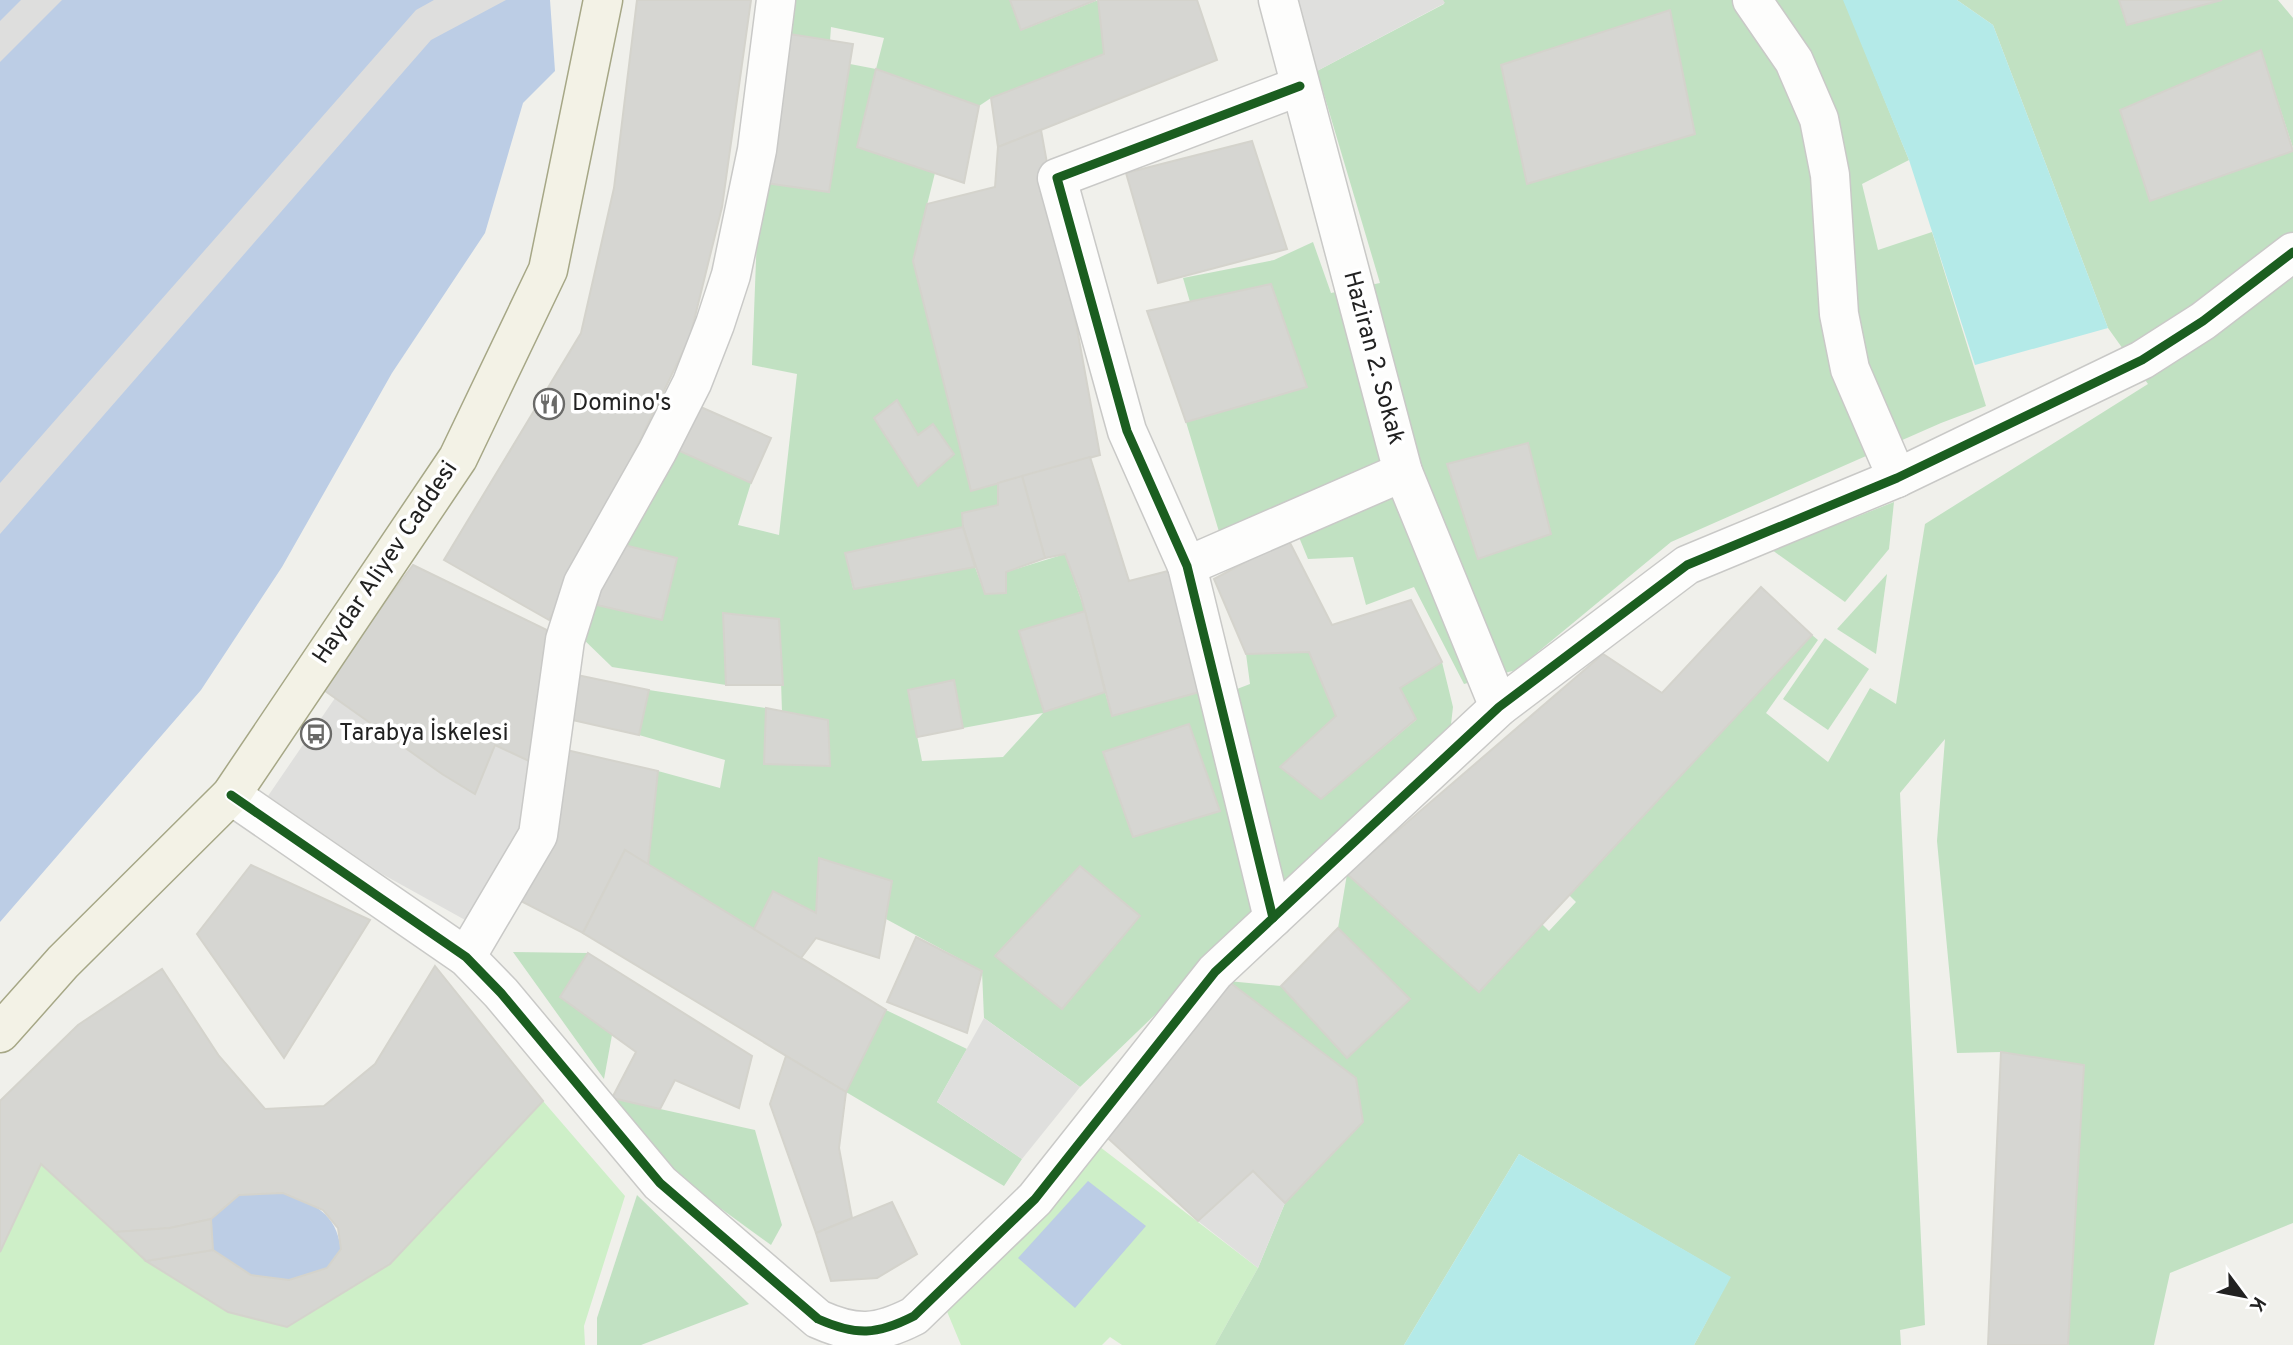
<svg xmlns="http://www.w3.org/2000/svg" width="2293" height="1345" font-family="Overpass,sans-serif">
  <rect width="100%" height="100%" fill="#f0f0eb"/>
  <!-- grass -->
  <g fill="#ceefc8">
    <polygon points="543,1101 625,1196 584,1326 585,1345 0,1345 0,1252 41,1164 147,1261 228,1312 287,1327 390,1264"/>
    <polygon points="1100,1147 1258,1268 1215,1345 1122,1345 1110,1337 1102,1345 961,1345 943,1302"/>
  </g>
  <!-- forest -->
  <g fill="#c1e1c2" fill-rule="evenodd">
    <path d="M784 0H1010L1022 30 1098 0 1104 54 991 98 979 106 876 69 857 147 935 173 913 261 998 483V505L963 513V527L845 553 853 588 975 567 985 594 1005 593 1006 572 1065 554 1085 611 1020 632 1045 712 1105 692 1112 716 1207 690 1211 699 1250 684 1246 654 1309 652 1336 716 1280 767 1321 799 1416 720 1400 688 1442 662 1453 707 1450 733 1374 796 1313 874 1164 1006 1080 1087 984 1018 982 971 886 919 892 881 816 913 773 891 754 929 648 865 658 771 720 788 725 760 639 735 649 690 766 708 765 764 782 712 779 619 723 613 726 685 612 667 579 635 597 605 662 620 677 558 617 543 675 449 751 483 738 525 779 535 797 374 752 365 759 182 829 191 850 64 876 69 884 38 831 27 830 41 777 32ZM897 400 918 435 933 424 954 454 918 486 874 418ZM954 680 963 728 1043 713 1003 757 922 761 908 690ZM1189 725 1219 811 1134 837 1103 752ZM1080 867 1140 916 1062 1009 995 955Z"/>
    <path d="M1443 0H1844L1909 160 1862 184 1878 250 1932 232 1986 406 1941 423 1671 542 1516 670 1464 684 1414 587 1366 605 1353 557 1308 559 1289 513 1220 535 1186 422 1307 387 1271 285 1190 302 1183 278 1274 260 1313 242 1331 293 1380 283 1317 71 1444 4ZM1670 11 1695 134 1527 184 1501 65ZM1528 443 1551 534 1478 559 1447 464Z"/>
    <polygon points="1957,0 2119,0 2127,25 2222,0 2278,0 2293,18 2293,148 2261,50 2121,111 2150,201 2293,151 2293,1223 2170,1273 2154,1345 2068,1345 2084,1066 2001,1052 1957,1053 1937,841 1945,739 1900,793 1925,1325 1900,1330 1901,1345 1694,1345 1730,1277 1519,1154 1404,1345 1215,1345 1258,1268 1285,1203 1363,1122 1356,1078 1228,981 1281,986 1348,1057 1410,999 1338,928 1347,874 1479,992 1542,924 1549,931 1576,902 1569,895 1812,635 1818,640 1766,713 1828,762 1870,688 1896,704 1925,524 2148,384 2108,328 1993,25"/>
    <polygon points="1894,502 1889,549 1845,602 1772,550"/>
    <polygon points="1887,574 1876,654 1837,629"/>
    <polygon points="1825,638 1869,669 1828,730 1783,699"/>
    <polygon points="513,952 588,953 561,997 612,1035 604,1079"/>
    <polygon points="886,1010 967,1049 937,1102 1022,1159 1004,1186 846,1092"/>
    <polygon points="615,1099 755,1130 782,1225 771,1245 683,1181"/>
    <polygon points="637,1195 749,1304 641,1345 597,1345 597,1318"/>
  </g>
  <!-- pitch -->
  <g fill="#b4eae8">
    <polygon points="1843,0 1957,0 1993,25 2108,328 1975,365 1909,160"/>
    <polygon points="1519,1154 1731,1277 1694,1345 1404,1345"/>
  </g>
  <!-- parking -->
  <g fill="#dfdfdd">
    <polygon points="1296,0 1443,0 1445,3 1317,71"/>
    <polygon points="335,698 442,774 475,793 495,745 543,768 541,809 476,926 382,874 268,796"/>
    <polygon points="984,1018 1080,1087 1022,1159 937,1102"/>
    <polygon points="1253,1171 1285,1203 1258,1268 1198,1221"/>
  </g>
  <!-- water -->
  <g fill="#bccde5">
    <polygon points="0,0 550,0 555,71 523,103 485,233 392,373 282,567 201,690 0,922"/>
    <polygon points="1088,1181 1146,1226 1075,1308 1018,1258"/>
    <path d="M283 1193C316 1205 335 1212 341 1249L327 1268 289 1280 251 1275 213 1250 211 1219 239 1195Z"/>
  </g>
  <!-- pier -->
  <g fill="#dededd">
    <polygon points="21,0 62,0 0,62 0,21"/>
    <polygon points="434,0 506,0 431,40 0,534 0,483 416,10"/>
  </g>
  <!-- building -->
  <g fill="#d6d6d2" stroke="#d4d3cc" stroke-width="2">
    <polygon points="637,0 751,0 722,207 690,337 575,575 549,620 444,560 581,333 614,188"/>
    <polygon points="1010,0 1096,0 1021,30"/>
    <polygon points="1098,0 1197,0 1217,60 998,147 991,98 1104,54"/>
    <polygon points="2119,0 2222,0 2127,25"/>
    <polygon points="1670,10 1695,134 1527,184 1501,65"/>
    <polygon points="777,32 853,44 829,192 759,182"/>
    <polygon points="2261,50 2293,151 2150,201 2120,110"/>
    <polygon points="876,69 979,106 964,183 857,147"/>
    <polygon points="1041,130 1100,455 971,491 913,261 927,204 995,187 998,147"/>
    <polygon points="1252,141 1287,249 1158,283 1126,173"/>
    <polygon points="1271,284 1307,387 1186,422 1147,311"/>
    <polygon points="897,400 918,435 933,424 954,454 918,486 874,418"/>
    <polygon points="687,401 771,438 751,483 675,449"/>
    <polygon points="1528,443 1551,534 1478,559 1447,464"/>
    <polygon points="1090,457 1129,581 1172,570 1207,690 1112,716 1081,597 1065,554 1045,558 1022,476"/>
    <polygon points="1022,476 1045,558 1006,572 1006,593 985,594 963,527 962,513 998,505 998,483"/>
    <polygon points="963,527 975,567 854,589 845,553"/>
    <polygon points="1288,539 1332,625 1411,600 1442,662 1400,688 1416,719 1321,799 1280,767 1336,716 1309,652 1246,654 1214,579"/>
    <polygon points="612,542 677,558 662,620 597,605"/>
    <polygon points="413,565 547,630 529,761 495,745 475,794 442,774 321,688"/>
    <polygon points="1761,587 1812,635 1479,992 1347,874 1603,654 1662,693"/>
    <polygon points="1085,611 1105,692 1044,712 1019,631"/>
    <polygon points="723,613 779,619 783,685 726,685"/>
    <polygon points="577,675 649,690 639,735 568,719"/>
    <polygon points="954,680 963,728 917,737 908,690"/>
    <polygon points="766,708 828,720 830,766 764,764"/>
    <polygon points="1189,724 1220,811 1133,837 1103,752"/>
    <polygon points="562,749 658,771 648,865 625,850 583,933 515,898"/>
    <polygon points="625,850 886,1010 846,1092 583,933"/>
    <polygon points="819,858 892,881 879,958 816,938 801,958 754,929 773,891 816,913"/>
    <polygon points="251,865 370,920 284,1058 197,934"/>
    <polygon points="1080,866 1140,916 1062,1009 995,956"/>
    <polygon points="1338,928 1410,999 1347,1058 1281,986"/>
    <polygon points="916,937 982,971 967,1033 887,1002"/>
    <polygon points="588,953 752,1056 739,1108 675,1080 660,1109 612,1098 636,1052 560,997"/>
    <polygon points="435,966 543,1101 390,1264 287,1327 228,1312 146,1261 213,1250 251,1275 289,1280 327,1268 341,1249 338,1228 323,1210 283,1193 239,1195 211,1219 170,1228 115,1232 41,1164 0,1252 0,1101 78,1025 162,969 219,1056 265,1109 324,1106 375,1064"/>
    <polygon points="1228,981 1356,1078 1363,1122 1285,1203 1253,1171 1198,1221 1099,1130"/>
    <polygon points="2001,1052 2084,1065 2068,1345 1988,1345"/>
    <polygon points="786,1056 846,1092 839,1148 852,1218 816,1233 770,1104"/>
    <polygon points="892,1202 917,1254 877,1278 831,1281 816,1233"/>
    <polygon points="211,1219 213,1250 146,1261 115,1232 170,1228"/>
  </g>
  <g fill="none" stroke-linecap="round" stroke-linejoin="round">
    <!-- minor casing -->
    <g stroke="#c9c9c7" stroke-width="41">
      <g id="minor">
        <polyline points="1278,0 1403,472 1499,707"/>
        <polyline points="1752,0 1794,61 1819,119 1830,175 1839,314 1850,369 1897,478"/>
        <polyline points="1187,566 1403,472"/>
        <path d="M231 795 466 957 501 993 660 1183 818 1319C856 1336 877 1335 914 1316L1035 1199 1215 972 1499 707 1687 565 1897 478 2142 360 2203 321 2293 252"/>
        <polyline points="1273,918 1187,566 1127,431 1057,178 1300,86"/>
        <polyline points="466,957 538,835 565,640 583,583 657,452 692,383 715,324 731,275 757,150 776,0"/>
      </g>
    </g>
    <!-- major casing -->
    <g stroke="#a6a786" stroke-width="41">
      <polyline id="major" points="0,1033 63,962 231,795 458,458 548,270 603,0"/>
    </g>
    <!-- minor -->
    <use href="#minor" stroke="#fdfdfc" stroke-width="38"/>
    <!-- major -->
    <use href="#major" stroke="#f3f2e6" stroke-width="38"/>
    <!-- cycleway casing -->
    <g stroke="#fff" stroke-width="13">
      <g id="cycleway">
        <path d="M231 795 466 957 501 993 660 1183 818 1319C856 1336 877 1335 914 1316L1035 1199 1215 972 1499 707 1687 565 1897 478 2142 360 2203 321 2293 252"/>
        <polyline points="1273,918 1187,566 1127,431 1057,178 1300,86"/>
      </g>
    </g>
    <!-- cycleway -->
    <use href="#cycleway" stroke="#1b5e20" stroke-width="9"/>
  </g>
  <!-- icons -->
  <defs>
    <g id="restaurant-ring" transform="scale(1.575)"><circle r="9.5" fill="#fff" stroke="#6a6a68" stroke-width="1.5"/><path d="M-5-6h1v4h1v-4h1v4h1v-4h1v5L-1.5 .5V6h-2V.5L-5-1ZM5-6V6H3V1.5H1.5Q1.5-4 5-6Z" fill="#6a6a68"/></g>
    <g id="bus-ring" transform="scale(1.575)"><circle r="9.5" fill="#fff" stroke="#6a6a68" stroke-width="1.5"/><path d="M-5-6H5V4H4V6H2V4H-2V6H-4V4H-5ZM-3.5-4V0h7V-4ZM-3.5 1.2v1.5H-2V1.2ZM2 1.2v1.5H3.5V1.2Z" fill="#6a6a68"/></g>
  </defs>
  <g fill-rule="evenodd">
    <use href="#restaurant-ring" x="549" y="404"/>
    <use href="#bus-ring" x="316" y="734"/>
  </g>
  <g text-anchor="middle" dominant-baseline="central" stroke-width="7" stroke-linejoin="round" paint-order="stroke">
    <!-- street labels -->
    <g font-size="24" fill="#222" stroke="#fff">
      <text transform="translate(1373 358) rotate(75)">Haziran 2. Sokak</text>
      <text transform="translate(386 563) rotate(-56)">Haydar Aliyev Caddesi</text>
    </g>
    <!-- poi labels -->
    <g font-size="24" fill="#222" stroke="#fff" text-anchor="start">
      <text x="572" y="404">Domino's</text>
      <text x="339" y="734">Tarabya İskelesi</text>
    </g>
  </g>
  <!-- north arrow -->
  <g transform="translate(2244 1296) rotate(122)" stroke="#ffffff" stroke-width="5" paint-order="stroke">
  <path d="M0-5L12 26L0 18L-12 26Z" fill="#222222"/>
  <text y="-10" font-size="19" font-weight="bold" text-anchor="middle" fill="#222222">K</text>
  </g>
</svg>
